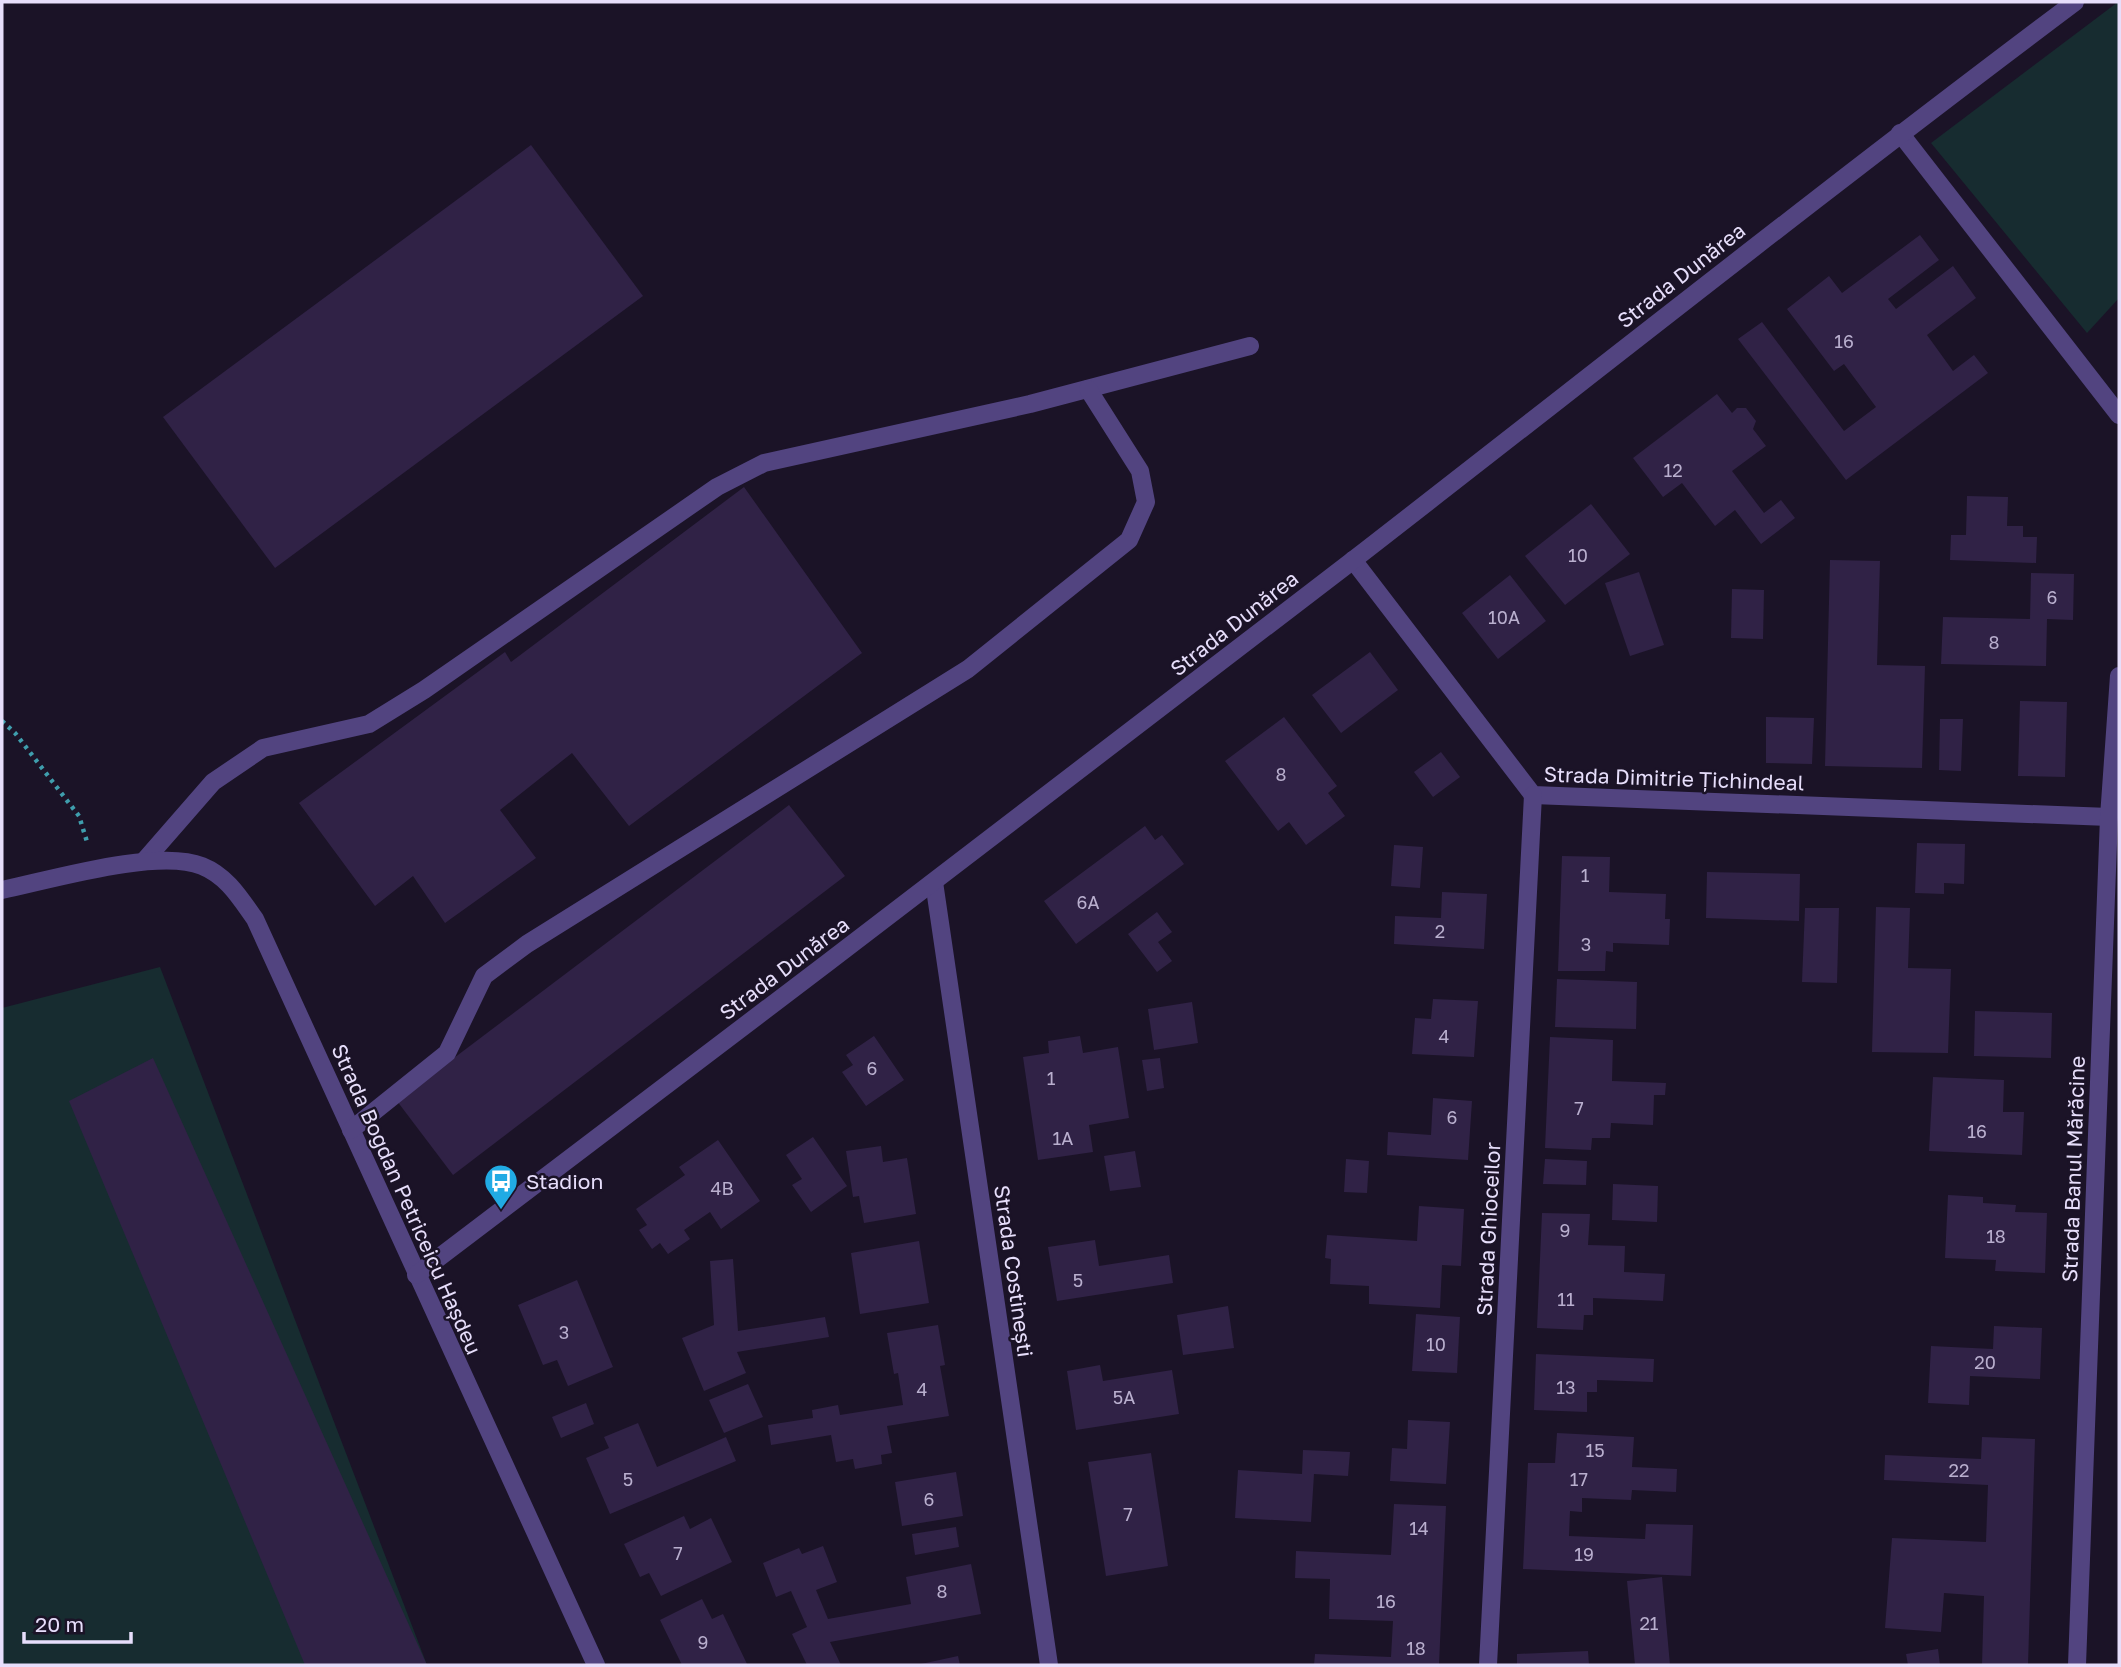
<svg xmlns="http://www.w3.org/2000/svg" width="2121" height="1667" font-family="'Golos Text',sans-serif">
  <rect width="100%" height="100%" fill="#1b1327"/>
  <!-- green -->
  <g fill="#172c30">
    <polygon points="2118,2 2119,298 2087,333 1931,143"/>
    <polygon points="160,967 427,1665 2,1665 2,1008"/>
  </g>
  <!-- building -->
  <g fill="#302246">
    <polygon points="531,145 643,296 275,568 163,417"/>
    <polygon points="1920,235 1939,260 1888,299 1896,309 1953,266 1976,298 1927,335 1953,371 1974,355 1988,373 1846,480 1738,339 1762,322 1844,431 1876,407 1844,364 1834,371 1787,309 1829,276 1842,293"/>
    <polygon points="1717,394 1732,413 1737,408 1746,408 1756,421 1753,429 1766,446 1732,471 1764,513 1781,500 1795,518 1761,544 1735,510 1715,526 1682,483 1663,497 1633,458"/>
    <polygon points="744,487 862,653 629,826 572,753 500,810 536,858 445,923 413,876 375,906 299,803 505,652 511,662"/>
    <polygon points="1967,496 2008,497 2007,526 2023,526 2023,537 2037,537 2036,563 1950,560 1951,535 1966,535"/>
    <polygon points="1591,504 1630,554 1565,605 1525,556"/>
    <polygon points="1830,560 1880,561 1877,665 1925,666 1922,768 1825,766"/>
    <polygon points="1639,572 1664,645 1630,656 1605,583"/>
    <polygon points="2031,573 2074,574 2073,620 2047,619 2046,666 1941,664 1943,617 2030,619"/>
    <polygon points="1510,575 1546,621 1498,659 1462,613"/>
    <polygon points="1732,589 1764,590 1763,639 1731,638"/>
    <polygon points="1370,652 1398,690 1341,733 1312,695"/>
    <polygon points="2020,701 2067,702 2065,777 2018,776"/>
    <polygon points="1284,717 1337,786 1328,793 1345,816 1306,845 1289,822 1278,831 1225,761"/>
    <polygon points="1766,717 1814,718 1812,764 1766,763"/>
    <polygon points="1940,719 1963,719 1961,771 1939,770"/>
    <polygon points="1441,752 1460,777 1433,797 1414,772"/>
    <polygon points="789,805 845,876 453,1175 397,1101"/>
    <polygon points="1145,826 1155,840 1162,835 1184,864 1076,944 1044,901"/>
    <polygon points="1917,843 1965,844 1964,884 1944,883 1944,894 1915,893"/>
    <polygon points="1394,845 1423,847 1420,888 1391,886"/>
    <polygon points="1562,856 1610,857 1609,892 1666,894 1665,919 1670,919 1669,945 1613,943 1613,952 1606,951 1605,971 1558,971"/>
    <polygon points="1707,872 1800,874 1799,921 1706,918"/>
    <polygon points="1442,892 1487,894 1484,949 1394,944 1395,916 1441,918"/>
    <polygon points="1876,907 1910,908 1908,968 1951,969 1948,1053 1872,1052"/>
    <polygon points="1805,908 1839,908 1837,983 1802,982"/>
    <polygon points="1157,912 1172,932 1158,942 1172,961 1157,972 1128,934"/>
    <polygon points="1557,979 1637,982 1636,1029 1555,1027"/>
    <polygon points="1433,999 1478,1001 1474,1057 1412,1054 1415,1018 1431,1019"/>
    <polygon points="1192,1002 1198,1043 1154,1050 1148,1009"/>
    <polygon points="1975,1011 2052,1013 2051,1058 1974,1056"/>
    <polygon points="874,1036 904,1080 866,1106 842,1072 853,1065 846,1055"/>
    <polygon points="1080,1036 1083,1053 1118,1047 1129,1118 1089,1125 1093,1152 1038,1160 1023,1057 1049,1053 1048,1041"/>
    <polygon points="1550,1037 1613,1040 1612,1081 1666,1083 1665,1095 1654,1095 1653,1125 1611,1123 1610,1138 1592,1138 1591,1150 1545,1148"/>
    <polygon points="153,1058 427,1665 305,1665 69,1101"/>
    <polygon points="1160,1058 1164,1088 1147,1091 1142,1060"/>
    <polygon points="1933,1077 2004,1080 2003,1112 2024,1112 2022,1155 1929,1151"/>
    <polygon points="1433,1098 1472,1101 1468,1160 1387,1155 1388,1132 1431,1135"/>
    <polygon points="813,1137 847,1186 811,1212 792,1185 802,1179 786,1155"/>
    <polygon points="718,1140 760,1201 721,1229 710,1212 684,1230 690,1239 668,1254 660,1243 652,1249 639,1230 647,1225 636,1209 685,1175 679,1167"/>
    <polygon points="881,1146 883,1162 907,1158 916,1214 864,1223 859,1196 853,1197 846,1151"/>
    <polygon points="1135,1151 1141,1187 1110,1191 1104,1156"/>
    <polygon points="1346,1159 1369,1161 1367,1193 1344,1192"/>
    <polygon points="1545,1159 1587,1161 1586,1185 1543,1184"/>
    <polygon points="1613,1184 1658,1186 1657,1222 1612,1220"/>
    <polygon points="1948,1195 1983,1197 1983,1203 2016,1205 2015,1212 2047,1213 2045,1273 1995,1271 1996,1260 1945,1258"/>
    <polygon points="1419,1206 1464,1209 1461,1266 1442,1265 1440,1308 1369,1304 1369,1286 1330,1284 1331,1259 1325,1258 1327,1235 1417,1241"/>
    <polygon points="1542,1213 1590,1214 1588,1245 1625,1246 1624,1272 1665,1274 1663,1301 1593,1298 1593,1315 1584,1315 1583,1330 1537,1328"/>
    <polygon points="1095,1240 1099,1266 1169,1255 1173,1283 1057,1301 1048,1247"/>
    <polygon points="919,1241 929,1303 860,1314 851,1253"/>
    <polygon points="733,1259 738,1331 825,1317 829,1337 737,1352 746,1373 704,1391 682,1338 714,1325 710,1261"/>
    <polygon points="577,1280 613,1367 568,1386 557,1360 543,1365 518,1305"/>
    <polygon points="1228,1306 1234,1348 1183,1355 1177,1315"/>
    <polygon points="1416,1314 1460,1317 1457,1373 1412,1371"/>
    <polygon points="938,1325 945,1365 940,1366 949,1416 887,1426 892,1453 881,1455 882,1464 855,1469 853,1459 836,1462 831,1435 771,1445 768,1425 813,1418 812,1410 838,1405 840,1415 903,1405 898,1373 894,1374 887,1333"/>
    <polygon points="1994,1326 2042,1328 2040,1379 1970,1376 1969,1405 1928,1403 1931,1346 1993,1349"/>
    <polygon points="1536,1354 1654,1359 1653,1382 1597,1380 1597,1392 1587,1392 1587,1412 1534,1410"/>
    <polygon points="1100,1365 1103,1381 1172,1370 1179,1414 1076,1430 1067,1371"/>
    <polygon points="748,1384 763,1417 724,1433 709,1400"/>
    <polygon points="586,1403 594,1424 561,1438 552,1417"/>
    <polygon points="1408,1420 1450,1422 1446,1484 1390,1481 1392,1448 1407,1449"/>
    <polygon points="638,1423 657,1467 726,1437 736,1461 610,1514 586,1458 609,1448 604,1437"/>
    <polygon points="1557,1433 1634,1437 1632,1467 1677,1469 1676,1492 1632,1490 1631,1500 1582,1498 1582,1512 1570,1511 1569,1536 1645,1539 1646,1524 1693,1525 1691,1576 1523,1569 1528,1463 1555,1463"/>
    <polygon points="1982,1437 2035,1439 2028,1665 1982,1665 1984,1596 1944,1593 1941,1632 1885,1628 1892,1538 1986,1542 1988,1485 1884,1480 1885,1455 1981,1459"/>
    <polygon points="1303,1450 1350,1452 1348,1476 1314,1474 1311,1522 1235,1518 1238,1470 1302,1474"/>
    <polygon points="1151,1453 1168,1566 1106,1576 1088,1462"/>
    <polygon points="956,1472 963,1516 902,1526 895,1482"/>
    <polygon points="1394,1504 1446,1506 1439,1665 1314,1665 1315,1654 1391,1657 1393,1621 1329,1619 1330,1579 1295,1578 1296,1551 1391,1555"/>
    <polygon points="684,1516 690,1529 711,1518 732,1562 661,1596 649,1573 640,1577 624,1544"/>
    <polygon points="956,1527 959,1547 915,1555 912,1534"/>
    <polygon points="823,1546 837,1582 816,1590 828,1619 911,1604 906,1577 971,1564 981,1614 830,1642 841,1665 807,1665 792,1634 807,1627 791,1591 776,1597 763,1563 799,1548 802,1554"/>
    <polygon points="1662,1577 1670,1665 1635,1665 1627,1581"/>
    <polygon points="702,1599 712,1619 723,1614 747,1664 682,1665 660,1620"/>
    <polygon points="1938,1649 1940,1665 1908,1665 1906,1654"/>
    <polygon points="1588,1651 1589,1665 1517,1665 1517,1654"/>
    <polygon points="958,1656 960,1665 922,1665 921,1664"/>
  </g>
  <g fill="none" stroke-linecap="round" stroke-linejoin="round">
    <!-- path -->
    <polyline stroke="#3f9ead" stroke-width="4.5" stroke-dasharray="3.5 5" stroke-linecap="butt" points="2,721 15,733 79,816 88,845"/>
    <!-- minor -->
    <g stroke="#524480" stroke-width="18">
      <polyline points="1900,133 2119,415"/>
      <polyline points="1353,560 1533,795 2109,817"/>
      <polyline points="145,860 213,782 263,748 369,724 424,690 717,487 764,463 1030,404 1250,346"/>
      <polyline points="934,882 1049,1665"/>
      <path d="M2 890C50 880 158 848 202 866 227 876 240 898 255 919L596 1665"/>
      <polyline points="351,1130 447,1053 484,976 527,944 968,669 1129,540 1146,502 1140,471 1088,389"/>
      <path d="M416 1275C729 1038 1041 801 1352 561 1593 374 1831 185 2075 2"/>
      <polyline points="1488,1665 1533,795"/>
      <polyline points="2077,1665 2109,817 2119,676"/>
    </g>
  </g>
  <!-- icons -->
  <defs>
    <g id="bus-pin" transform="scale(1.75)"><path d="M0 17L-7.5 6A9.5 9.5 0 1 1 7.5 6Z" fill="#21abe4" stroke="#1b1327"/><path d="M-5-6H5V4H4V6H2V4H-2V6H-4V4H-5ZM-3.5-4V0h7V-4ZM-3.5 1.2v1.5H-2V1.2ZM2 1.2v1.5H3.5V1.2Z" fill="#fff"/></g>
  </defs>
  <g fill-rule="evenodd">
    <use href="#bus-pin" x="501" y="1181"/>
  </g>
  <g text-anchor="middle" dominant-baseline="central" stroke-width="5" stroke-linejoin="round" paint-order="stroke">
    <!-- number labels -->
    <g font-size="18" fill="#b9afce">
      <text x="1844" y="341">16</text>
      <text x="1673" y="470">12</text>
      <text x="1578" y="555">10</text>
      <text x="2052" y="597">6</text>
      <text x="1504" y="617">10A</text>
      <text x="1994" y="642">8</text>
      <text x="1281" y="774">8</text>
      <text x="1585" y="875">1</text>
      <text x="1088" y="902">6A</text>
      <text x="1440" y="931">2</text>
      <text x="1586" y="944">3</text>
      <text x="1444" y="1036">4</text>
      <text x="872" y="1068">6</text>
      <text x="1051" y="1078">1</text>
      <text x="1579" y="1108">7</text>
      <text x="1452" y="1117">6</text>
      <text x="1977" y="1131">16</text>
      <text x="1063" y="1138">1A</text>
      <text x="722" y="1188">4B</text>
      <text x="1565" y="1230">9</text>
      <text x="1996" y="1236">18</text>
      <text x="1078" y="1280">5</text>
      <text x="1566" y="1299">11</text>
      <text x="564" y="1332">3</text>
      <text x="1436" y="1344">10</text>
      <text x="1985" y="1362">20</text>
      <text x="1566" y="1387">13</text>
      <text x="922" y="1389">4</text>
      <text x="1124" y="1397">5A</text>
      <text x="1595" y="1450">15</text>
      <text x="1959" y="1470">22</text>
      <text x="628" y="1479">5</text>
      <text x="1579" y="1479">17</text>
      <text x="929" y="1499">6</text>
      <text x="1128" y="1514">7</text>
      <text x="1419" y="1528">14</text>
      <text x="678" y="1553">7</text>
      <text x="1584" y="1554">19</text>
      <text x="942" y="1591">8</text>
      <text x="1386" y="1601">16</text>
      <text x="1649" y="1623">21</text>
      <text x="703" y="1642">9</text>
      <text x="1416" y="1648">18</text>
    </g>
    <!-- street labels -->
    <g font-size="21" fill="#e7defb" stroke="#1b1327">
      <text transform="translate(1681 275) rotate(-38)">Strada Dunărea</text>
      <text transform="translate(1234 623) rotate(-38)">Strada Dunărea</text>
      <text transform="translate(1674 778) rotate(2)">Strada Dimitrie Țichindeal</text>
      <text transform="translate(784 968) rotate(-37)">Strada Dunărea</text>
      <text transform="translate(2073 1169) rotate(-88)">Strada Banul Mărăcine</text>
      <text transform="translate(407 1199) rotate(66)">Strada Bogdan Petriceicu Hașdeu</text>
      <text transform="translate(1488 1229) rotate(-87)">Strada Ghioceilor</text>
      <text transform="translate(1014 1271) rotate(82)">Strada Costinești</text>
    </g>
    <!-- poi labels -->
    <g font-size="21" fill="#e7defb" stroke="#1b1327" text-anchor="start">
      <text x="526" y="1181">Stadion</text>
    </g>
  </g>
  <!-- border -->
  <rect width="2121" height="1667" fill="none" stroke="#e7defb" stroke-width="7"/>
  <!-- scale -->
  <path d="M24 1632v10h107v-10" fill="none" stroke="#e7defb" stroke-width="3.5"/>
  <text x="35" y="1632" font-size="21" fill="#e7defb" stroke="#1b1327" stroke-width="5" paint-order="stroke">20 m</text>
</svg>
